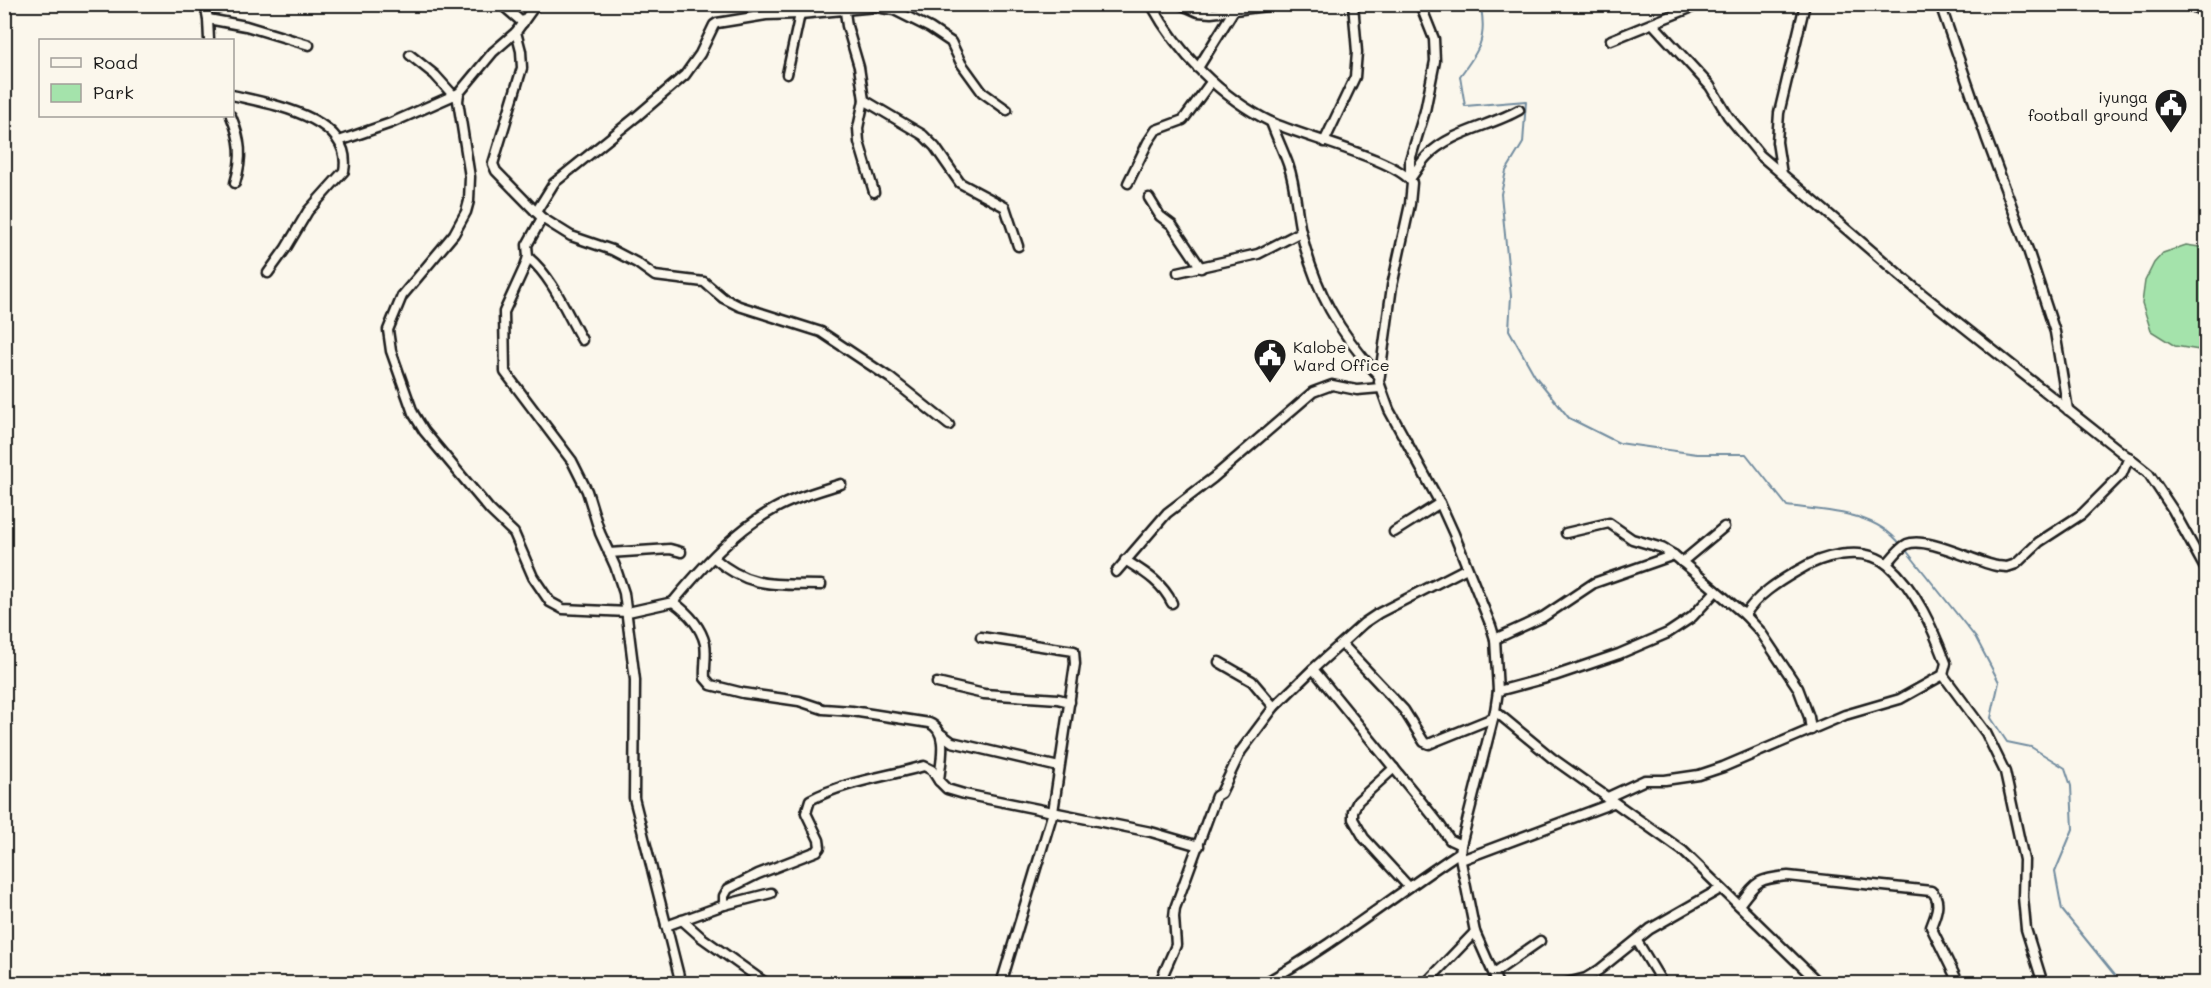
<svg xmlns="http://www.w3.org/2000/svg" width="2211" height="988" font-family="Mali,sans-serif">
  <rect width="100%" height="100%" fill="#fbf7ec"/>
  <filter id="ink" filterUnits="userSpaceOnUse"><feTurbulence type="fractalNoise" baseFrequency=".0167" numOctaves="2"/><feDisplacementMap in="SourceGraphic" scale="12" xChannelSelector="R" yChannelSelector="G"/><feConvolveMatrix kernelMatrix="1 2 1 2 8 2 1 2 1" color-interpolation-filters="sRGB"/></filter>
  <g filter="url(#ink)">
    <!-- green -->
    <polygon fill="#a4e3ab" stroke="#608064" stroke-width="1.5" points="2186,245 2206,248 2206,351 2175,346 2151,331 2142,303 2145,281 2154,263 2163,253"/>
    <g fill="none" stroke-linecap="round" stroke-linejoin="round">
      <!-- stream -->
      <g stroke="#728c9f" stroke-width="2">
        <path d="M1477 4 1481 8C1487 40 1478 52 1460 76L1465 106 1526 101 1523 143 1506 171 1501 194 1511 296 1509 330 1535 376 1569 418 1619 443 1697 454H1746L1787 506C1826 511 1875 511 1901 545"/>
        <polyline points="1905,549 1976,638 1999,682 1991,718 2007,742 2031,747 2065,768 2071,786 2073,829 2055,872 2062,910 2122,984"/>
      </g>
      <!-- minor casing -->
      <g stroke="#1c1c1c" stroke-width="13">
        <g id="minor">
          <polyline points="205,4 208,19 209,40"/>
          <polyline points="501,4 523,23"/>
          <path d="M536 4 516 32 493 52 459 93 458 101 470 177 469 201 466 212 454 234 402 296 388 330 391 351 413 413 424 431 490 510 514 533 533 577 550 602 563 609 628 612 673 602C687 612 701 627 705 644 707 654 704 668 705 678L711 685 743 693 799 701 823 709 852 711 929 723C950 731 940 764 939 781L947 789 964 794 1151 832 1199 846"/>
          <path d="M1151 4C1178 53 1220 97 1271 122 1300 136 1399 160 1412 183L1410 204 1392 286 1379 382 1389 410 1440 503 1454 534 1491 626 1495 639 1498 691 1495 711 1461 845 1460 857 1475 932 1498 984"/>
          <polyline points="1180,4 1198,12 1211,13 1283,4"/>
          <polyline points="1940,4 1986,137 2028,250 2055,332 2068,410"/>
          <polyline points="2186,4 2206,12"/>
          <polyline points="844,5 847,26 859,67 864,100 858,128 859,142 874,192"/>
          <polyline points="208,19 246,26 309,45"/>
          <polyline points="1653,24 1710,86 1728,116 1760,155 1916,289 2149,474 2173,510 2206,570"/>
          <polyline points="516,32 521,51 522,68 493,164 496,171 542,218 571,236 612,250 637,263 655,276 704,282 723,298 739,306 821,332 890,378 949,425"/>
          <polyline points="1611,40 1700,4"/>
          <polyline points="410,55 435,75 454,96"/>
          <polyline points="1198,68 1234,10"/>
          <polyline points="787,74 800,14"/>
          <path d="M232 95C270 104 354 117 344 171L308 211 286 248 268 273"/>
          <polyline points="864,100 923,135 935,147 960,183 1005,207 1018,246"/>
          <path d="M231 116C241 140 243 157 235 183"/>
          <path d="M1271 122C1276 136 1283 150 1288 164 1296 186 1296 210 1301 232 1315 290 1338 332 1379 376"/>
          <polyline points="339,141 391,123 459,93"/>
          <polyline points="1324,142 1355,77 1357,52 1353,4"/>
          <polyline points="1782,174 1777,142 1779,113 1805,4"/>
          <polyline points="1410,179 1410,160 1425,111 1435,61 1434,39 1420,4"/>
          <path d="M1410 179C1416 171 1421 162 1427 156 1450 132 1491 126 1519 110"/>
          <polyline points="1128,183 1148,142 1156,130 1183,120 1211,82"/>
          <polyline points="1149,198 1160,216 1172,225 1201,268"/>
          <polyline points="536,212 554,183 636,117 685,75 700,54 714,25 717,23 766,15 800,14 876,7 894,10 930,28 951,42 961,63 982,92 1007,110"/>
          <polyline points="542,218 527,245 528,257 525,266 504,312 505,372 572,461 587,491 600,533 615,566 624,593 635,680 634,798 681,984"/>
          <path d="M528 257C553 278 566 312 582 340"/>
          <polyline points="1178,272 1258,254 1301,232"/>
          <polyline points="1394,532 1440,503"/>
          <polyline points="1566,533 1609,523 1632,539 1662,548 1674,555 1745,615 1760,631 1798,688 1809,717 1811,730"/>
          <polyline points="609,553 670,549 681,552"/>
          <path d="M714 558C749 589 777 584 821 585"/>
          <path d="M1125 560C1144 572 1162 582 1172 603"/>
          <polyline points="1682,562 1724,527"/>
          <path d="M1887 564C1892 558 1899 548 1907 544 1927 536 1975 562 1997 566L2007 567 2016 564 2039 542 2082 514 2122 474 2129 457"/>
          <polyline points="1116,572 1167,513 1213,478 1313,392 1332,385 1357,390 1380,388"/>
          <path d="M673 602C703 566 735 530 776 508 796 497 819 491 841 484"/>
          <polyline points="981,637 1074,651 1075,664 1053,812 1001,984"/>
          <polyline points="1495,639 1543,617 1594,583 1674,555"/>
          <polyline points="1342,644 1404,710 1424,742 1429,744 1436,741 1493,718"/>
          <polyline points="1219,662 1252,681 1274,707"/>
          <polyline points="1313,669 1437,821 1450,840 1461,845"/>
          <polyline points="1943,675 1986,733 2005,772 2024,860 2023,897 2026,929 2043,984"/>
          <polyline points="937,683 984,694 1058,699 1070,702"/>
          <polyline points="1498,691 1554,676 1619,654 1668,633 1692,617 1716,591"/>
          <polyline points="1495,711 1552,758 1683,851 1820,984"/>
          <polyline points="941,734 952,742 1059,767"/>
          <polyline points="1394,768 1358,801 1353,811 1353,819 1364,838 1409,887"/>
          <path d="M1606 798 1645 780H1665L1699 775 1723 767 1845 715 1900 699 1943 675 1946 663C1933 629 1916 589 1888 565 1863 544 1821 556 1797 571 1778 582 1756 596 1745 615"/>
          <polyline points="1461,860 1613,803"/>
          <path d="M724 905V896L728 889 758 874 817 851 820 847 819 840 806 813 810 800C846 781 886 777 924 766L932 770 939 781"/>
          <path d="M1739 905C1757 881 1757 879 1788 876L1931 891C1943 900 1935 916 1931 927L1959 984"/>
          <polyline points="682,920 701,937 767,984"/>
          <polyline points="666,926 724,905 771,893"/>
          <polyline points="1637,941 1663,984"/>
          <polyline points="1494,973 1540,941"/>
          <polyline points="1159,984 1176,945 1174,917 1175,908 1216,796 1221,793 1241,751 1274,707 1313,669 1364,623 1379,613 1467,568"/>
          <path d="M1263 984C1332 946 1395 895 1460 852"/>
          <polyline points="1425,984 1475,932"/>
          <polyline points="1563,984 1586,978 1599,970 1650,929 1720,889"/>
        </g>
      </g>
      <!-- minor -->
      <use href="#minor" stroke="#fbf7ec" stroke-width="8"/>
    </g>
  </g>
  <!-- icons -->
  <defs>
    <g id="civic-pin" transform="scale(1.725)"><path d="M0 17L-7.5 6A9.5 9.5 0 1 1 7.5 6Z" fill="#1c1c1c" stroke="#fbf7ec"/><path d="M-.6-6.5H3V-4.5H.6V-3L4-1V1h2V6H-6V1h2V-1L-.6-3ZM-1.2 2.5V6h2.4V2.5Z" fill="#fff"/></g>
  </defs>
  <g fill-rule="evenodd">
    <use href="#civic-pin" x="2171" y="105"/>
    <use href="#civic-pin" x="1270" y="355"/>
  </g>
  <g text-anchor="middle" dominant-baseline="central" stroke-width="6" stroke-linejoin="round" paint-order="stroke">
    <!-- poi labels -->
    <g font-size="16" fill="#1c1c1c" stroke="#fbf7ec" text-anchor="end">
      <text x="2148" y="96">iyunga<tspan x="2148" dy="18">football ground</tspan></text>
      <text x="1293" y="346" text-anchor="start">Kalobe<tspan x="1293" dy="18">Ward Office</tspan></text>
    </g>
  </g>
  <!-- margin -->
  <rect width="2211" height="988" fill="none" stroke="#fbf7ec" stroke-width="24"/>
  <rect x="12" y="12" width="2187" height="964" fill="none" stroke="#1c1c1c" stroke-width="2" filter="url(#ink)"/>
  <!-- legend -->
  <rect x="39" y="39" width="195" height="78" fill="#fbf7ec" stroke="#a29f99" stroke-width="1.5"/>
  <rect x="51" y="58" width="30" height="9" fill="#fbf7ec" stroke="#a29f99" stroke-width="1.5"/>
  <text x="93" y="69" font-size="18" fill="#1c1c1c">Road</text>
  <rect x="51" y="84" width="30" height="18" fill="#a4e3ab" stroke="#a29f99" stroke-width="1.5"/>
  <text x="93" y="99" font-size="18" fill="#1c1c1c">Park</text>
</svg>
